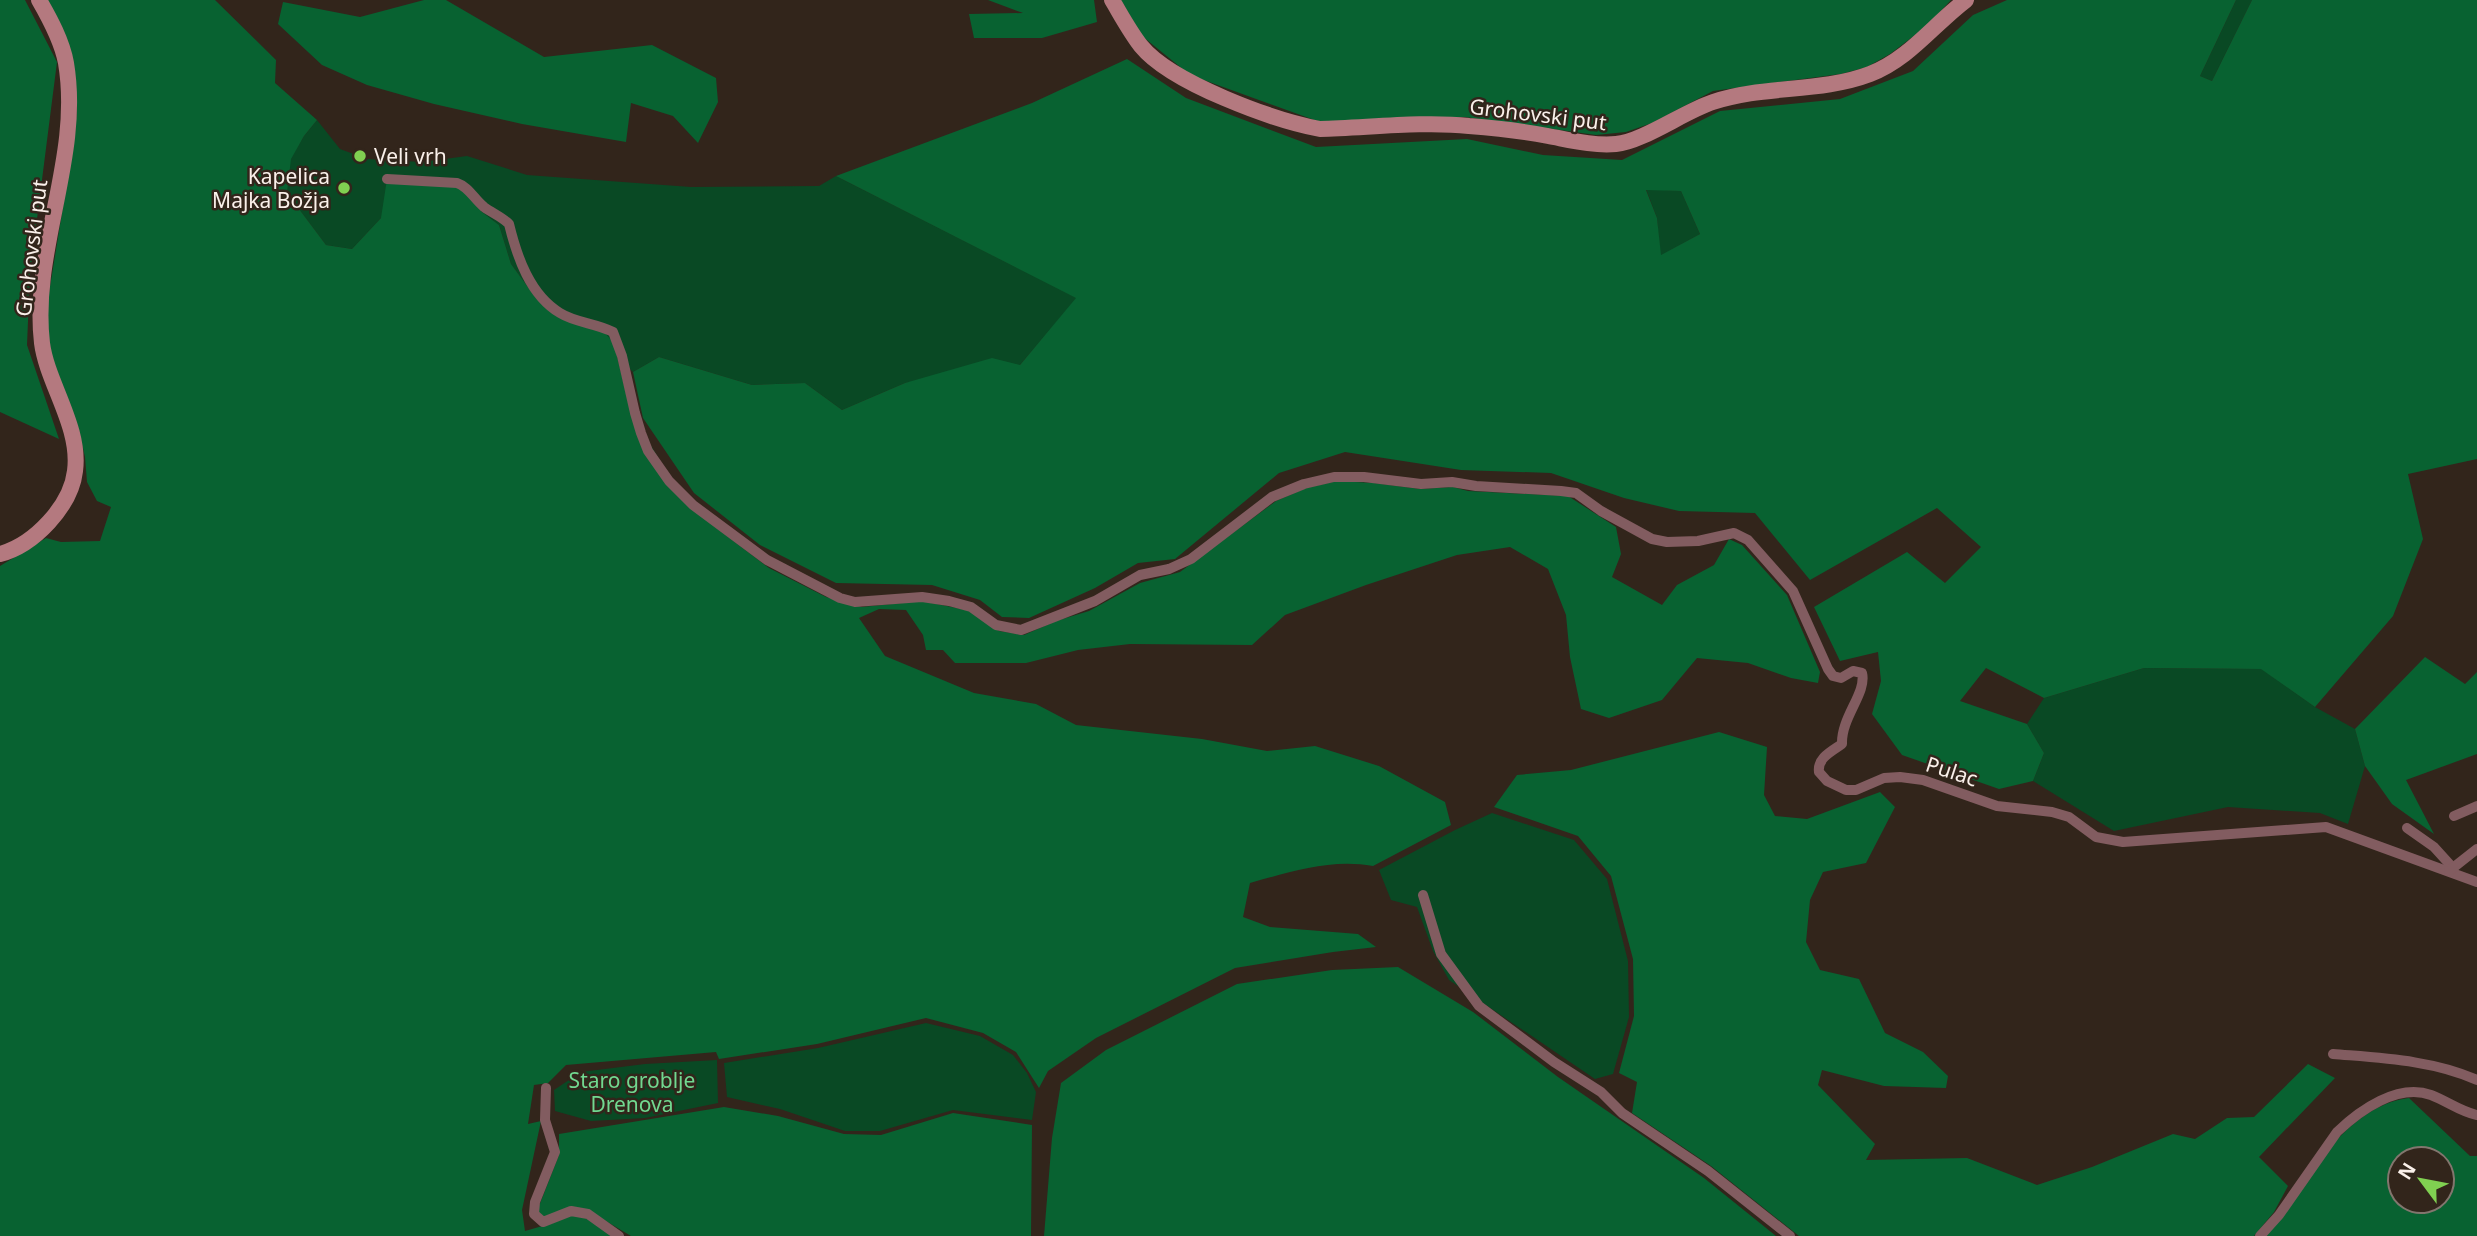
<svg xmlns="http://www.w3.org/2000/svg" width="2477" height="1236" font-family="'Noto Sans',sans-serif">
  <rect width="100%" height="100%" fill="#32251b"/>
  <!-- green -->
  <g fill="#094924">
    <polygon points="2236,0 2252,0 2212,81 2200,76"/>
    <polygon points="317,120 340,149 367,159 422,162 467,156 527,175 691,187 819,186 836,176 1077,298 1019,366 905,383 842,410 805,383 752,385 659,357 633,372 617,357 536,298 511,264 499,225 482,212 457,183 381,218 352,249 326,245 287,193 290,159 304,136"/>
    <polygon points="1646,189 1681,191 1700,234 1660,256 1657,218"/>
    <polygon points="2144,668 2262,669 2315,707 2355,729 2365,766 2348,824 2320,813 2228,807 2114,831 2033,781 2044,753 2027,724 2044,698"/>
    <polygon points="1492,813 1574,840 1607,879 1628,961 1629,1017 1613,1074 1595,1079 1449,980 1433,951 1417,907 1391,900 1379,870 1455,830"/>
    <polygon points="926,1023 980,1036 1013,1055 1027,1073 1036,1092 1032,1120 953,1110 880,1131 845,1131 780,1109 727,1097 724,1063 818,1048"/>
    <polygon points="717,1060 718,1103 645,1118 591,1121 555,1111 554,1090 581,1072 645,1064"/>
  </g>
  <!-- forest -->
  <g fill="#086231" fill-rule="evenodd">
    <polygon points="0,0 25,0 57,62 30,274 27,345 59,439 0,412"/>
    <path d="M47 0H215L276 60 275 83 317 120 304 136 291 159 287 193 326 245 352 249 381 218 387 179 457 183 482 212 499 225 511 264 536 298 604 332 614 343 631 414 689 507 769 568 826 597 862 607 922 601 971 611 999 631 1024 635 1056 621 1089 611 1140 583 1180 572 1276 501 1306 488 1337 481 1374 483 1420 489 1453 487 1468 491 1568 496 1616 527 1621 554 1612 577 1662 605 1677 585 1714 565 1729 539 1742 545 1787 595 1820 672 1818 683 1791 678 1748 663 1697 658 1662 700 1609 718 1581 709 1570 657 1566 615 1548 569 1510 547 1457 555 1366 585 1285 615 1252 645 1130 644 1078 650 1026 663H955L943 650H926L923 635 906 610 879 609 859 618 885 656 974 693 1036 704 1076 725 1202 739 1267 751 1315 746 1379 766 1445 802 1451 825 1373 866C1331 858 1290 872 1250 883L1243 917 1270 927 1358 934 1376 947 1333 952 1235 968 1096 1038 1048 1071 1039 1088 1016 1052 983 1033 926 1018 817 1044 719 1059 716 1052 566 1065 548 1083 534 1085 528 1124 541 1121 522 1210 525 1231 553 1223 573 1214 584 1217 614 1236H0V566L46 538 61 542 100 541 111 507 97 501 87 482 85 457 79 431 48 347 46 311 75 133 77 106 71 59Z"/>
    <polygon points="424,0 446,0 544,57 652,45 716,78 718,102 698,143 673,116 631,103 626,142 522,124 434,104 367,85 322,65 278,24 283,2 360,17"/>
    <polygon points="988,0 1094,0 1097,22 1042,38 974,38 969,14 1023,13"/>
    <polygon points="1121,0 1951,0 1927,26 1890,54 1867,67 1841,74 1713,91 1652,123 1626,132 1596,135 1465,117 1320,122 1190,75 1142,36"/>
    <path d="M2007 0H2236L2200 76 2212 81 2252 0H2477V459L2408 474 2423 539 2393 616 2315 707 2261 669 2144 668 2044 698 1986 668 1960 701 2027 724 2044 753 2033 781 1999 789 1902 755 1872 714 1881 681 1878 652 1840 661 1814 607 1907 552 1945 583 1981 547 1937 508 1810 580 1755 513 1679 511 1624 498 1551 473 1461 470 1345 452 1279 473 1175 559 1138 563 1095 588 1029 618 1002 617 980 600 932 585 836 583 760 545 694 493 643 418 633 372 659 357 752 385 805 383 842 410 905 383 992 358 1020 365 1076 298 836 176 1032 103 1127 59 1186 98 1316 147 1467 139 1543 155 1622 160 1720 111 1840 99 1913 71 1973 15ZM1646 190 1681 191 1700 234 1661 255 1657 218Z"/>
    <polygon points="2425,657 2465,684 2477,672 2477,754 2406,780 2434,834 2392,804 2365,766 2355,729"/>
    <polygon points="1719,732 1767,747 1764,795 1775,816 1807,819 1880,792 1895,807 1866,863 1823,872 1810,900 1806,942 1820,970 1859,979 1885,1033 1923,1052 1948,1076 1946,1088 1884,1086 1822,1070 1818,1085 1875,1144 1866,1160 1967,1158 2037,1185 2092,1167 2173,1134 2195,1139 2227,1118 2254,1117 2308,1064 2335,1078 2259,1157 2288,1186 2274,1212 2254,1236 1799,1236 1711,1166 1632,1113 1637,1082 1619,1073 1634,1016 1633,959 1611,876 1578,836 1494,807 1517,775 1571,770"/>
    <polygon points="1398,967 1473,1012 1558,1077 1704,1178 1776,1236 1044,1236 1052,1138 1061,1083 1106,1050 1237,984 1332,970"/>
    <path d="M2409 1098 2470 1156H2477V1236H2265C2301 1187 2344 1106 2409 1098ZM2400 1159H2442V1201H2400Z"/>
    <polygon points="724,1107 778,1116 844,1134 881,1135 953,1113 1032,1125 1031,1236 631,1236 589,1211 545,1219 537,1211 559,1155 559,1134"/>
  </g>
  <g fill="none" stroke-linecap="round" stroke-linejoin="round">
    <!-- street -->
    <g stroke="#825c60" stroke-width="10">
      <path d="M387 179 457 183C469 187 474 199 484 207 492 213 502 217 509 224 517 257 530 295 560 313 576 323 596 323 613 332L622 356 635 413 641 433 648 451 669 481 693 505 767 560 840 598 855 602 922 597 949 601 971 607 996 625 1021 630 1095 601 1140 575 1169 569 1191 559 1272 497 1304 484 1334 477H1364L1421 484 1452 482 1476 486 1561 491 1576 493 1601 511 1652 539 1667 542 1698 541 1734 533 1748 540 1793 591 1828 669 1833 676 1841 678 1853 671 1862 673C1867 693 1841 717 1842 744 1832 751 1817 758 1819 772L1827 781 1846 790H1856L1884 778 1900 777 1923 780 1997 806 2052 812 2069 817 2096 837 2123 842 2326 827 2477 882"/>
      <polyline points="2454,816 2477,806"/>
      <polyline points="2407,828 2434,847 2453,868"/>
      <polyline points="2449,871 2477,849"/>
      <polyline points="1423,895 1441,954 1479,1006 1554,1062 1601,1092 1622,1113 1708,1171 1790,1236"/>
      <path d="M2333 1054C2380 1058 2433 1060 2477 1080"/>
      <polyline points="546,1088 545,1120 555,1152 535,1202 534,1214 543,1222 571,1211 588,1214 619,1236"/>
      <path d="M2260 1236 2279 1215 2337 1132C2360 1110 2398 1083 2431 1095 2447 1101 2461 1112 2477 1115"/>
    </g>
    <!-- secondary -->
    <g stroke="#b4797f" stroke-width="16">
      <path d="M1112 0C1121 15 1130 32 1141 46 1171 83 1273 120 1320 129 1366 128 1423 121 1469 126 1495 128 1522 131 1548 136 1570 140 1593 146 1616 144 1642 142 1685 111 1713 102 1763 85 1820 93 1870 74 1909 59 1933 25 1966 0"/>
      <path d="M0 554C34 545 71 506 75 471 81 427 47 383 42 343 31 249 82 158 66 63 62 41 50 19 39 0"/>
    </g>
  </g>
  <!-- markers -->
  <g fill="#80d051" stroke="#32251b" stroke-width="2.5">
    <circle cx="360" cy="156" r="7"/>
    <circle cx="344" cy="188" r="7"/>
  </g>
  <g text-anchor="middle" dominant-baseline="central" stroke-width="5" stroke-linejoin="round" paint-order="stroke">
    <!-- street labels -->
    <g font-size="21" fill="#faf0ea" stroke="#32251b">
      <text transform="translate(1538 114) rotate(7)">Grohovski put</text>
      <text transform="translate(31 248) rotate(-83)">Grohovski put</text>
      <text transform="translate(1952 771) rotate(18)">Pulac</text>
    </g>
    <!-- poi labels -->
    <g font-size="21" fill="#faf0ea" stroke="#32251b" text-anchor="start">
      <text x="374" y="156">Veli vrh</text>
      <text x="330" y="176" text-anchor="end">Kapelica<tspan x="330" dy="24">Majka Božja</tspan></text>
    </g>
    <!-- park labels -->
    <g font-size="21" fill="#71d890" stroke="#32251b">
      <text x="632" y="1080">Staro groblje<tspan x="632" dy="24">Drenova</tspan></text>
    </g>
  </g>
  <!-- north arrow -->
  <g transform="translate(2421 1180) rotate(302)"><circle r="33" fill="#32251b" stroke="#82766e" stroke-width="2"/>
  <path d="M0-5L12 26L0 18L-12 26Z" fill="#80d051"/>
  <text y="-10" font-size="19" font-weight="bold" text-anchor="middle" fill="#faf0ea">N</text>
  </g>
</svg>
